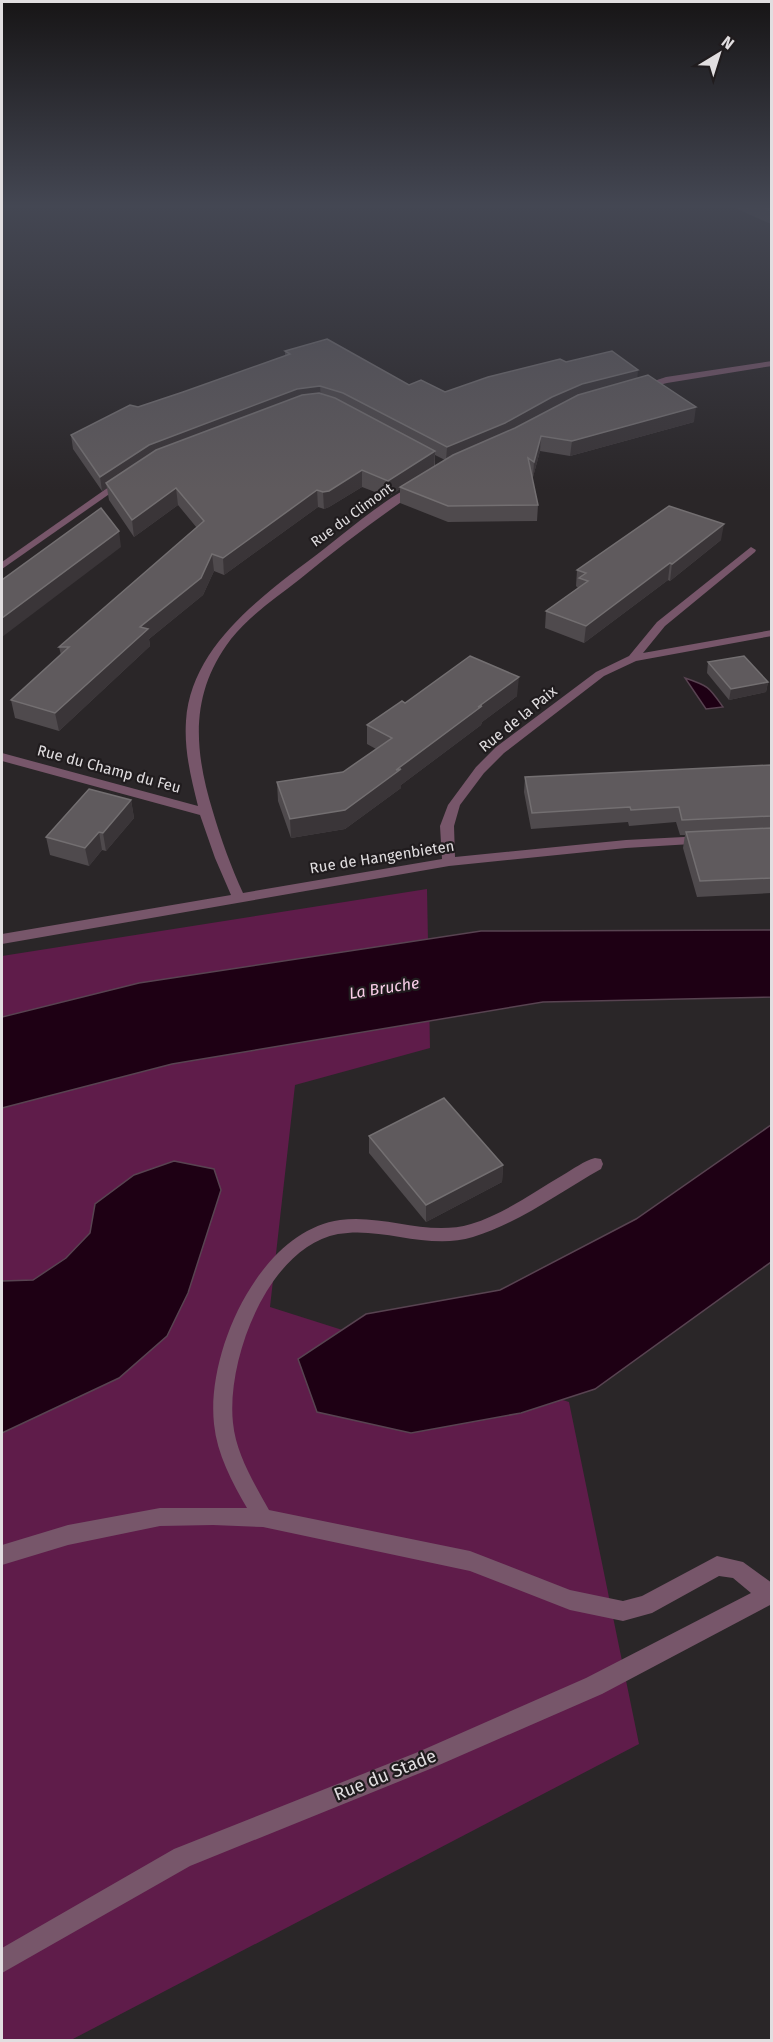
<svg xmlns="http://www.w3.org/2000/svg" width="773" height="2042" font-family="'Fira Sans',sans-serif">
  <rect width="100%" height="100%" fill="#2a2628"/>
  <!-- green -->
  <polygon fill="#5f1c4a" points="427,889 430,1048 295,1085 270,1307 569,1402 639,1744 71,2040 2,2040 2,956"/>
  <!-- water -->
  <g fill="#1e0014" stroke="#584351" stroke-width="1.5">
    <path d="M685 678C709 686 709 687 723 707L706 709Z"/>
    <polygon points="771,930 771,997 543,1002 172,1064 2,1108 2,1017 139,983 481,931"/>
    <polygon points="771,1125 771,1262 595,1389 521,1413 411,1433 317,1412 298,1359 366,1314 500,1290 636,1219"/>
    <polygon points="174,1161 214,1169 221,1190 188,1293 167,1336 119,1378 2,1433 2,1281 33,1280 66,1258 90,1233 95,1204 134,1175"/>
  </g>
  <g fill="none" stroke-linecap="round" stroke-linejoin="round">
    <!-- minor -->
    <g fill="#77566a" fill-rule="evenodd">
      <polygon points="772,361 772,366 667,383 640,390 636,387 666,377"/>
      <polygon points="120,479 128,481 2,569 2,562"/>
      <path d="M417 484 422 487 420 489C379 517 339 547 300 579 276 598 250 615 231 639 189 694 194 750 213 812 221 839 231 867 243 893L442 859 440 826 448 805 476 767 496 747 596 672 629 656 657 622 751 547 756 550 755 552 665 626 643 653 772 630V636L636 661 604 676 504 753 484 773 460 805 454 826 455 857 626 840 703 836 710 840 708 843 626 848 449 866 2 944V934L231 895 215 858 200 815 2 761V753L198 806C191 778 184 750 186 721 191 643 268 592 324 549 346 532 393 492 417 484Z"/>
      <path d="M595 1158 601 1159 603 1164 601 1169C560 1192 519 1223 473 1237 428 1251 383 1226 338 1234 268 1247 226 1360 233 1423 236 1454 254 1483 269 1510L470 1551 570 1590 623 1601 642 1596 717 1556 743 1562 772 1583V1604L602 1694 430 1769 190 1866 2 1973V1948L174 1849 418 1752 586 1678 751 1593 733 1578 719 1576 652 1613 623 1621 570 1610 470 1571 263 1527 213 1525 160 1526 68 1545 2 1565V1545L68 1525 160 1508H247C232 1482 217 1454 214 1424 206 1351 260 1231 340 1220 384 1214 428 1237 471 1224 504 1214 534 1192 563 1175 573 1169 584 1161 595 1158Z"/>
    </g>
  </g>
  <!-- wall -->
  <g fill="#4f4a4d" fill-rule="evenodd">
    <polygon points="726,204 771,204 771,224"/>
    <path d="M285 351 409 385 445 392 566 362 637 378 694 422 570 456 540 451 533 477H532L538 505 537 521 448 522 400 503V489L388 497 362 487 329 507 324 509 318 507 224 575 214 571 203 595 149 639 150 646 59 731 15 718 11 700 61 655 59 647 197 528 178 505 134 537 109 500 107 488 102 491 73 449 71 435 138 407 183 392 285 356ZM435 455 445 460 435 466Z"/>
    <polygon points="721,540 670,581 668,580 584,643 545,628 546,611 578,588 576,586 577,570"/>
    <polygon points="708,662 768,682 766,692 729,700 707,673"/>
    <polygon points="517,696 482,722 481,725 401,785 401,788 345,829 291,838 278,801 277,782 343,772 376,749 367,744 367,725 405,703"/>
    <polygon points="771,765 771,893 697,897 683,848 685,835 680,835 676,822 629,826 628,822 531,829 524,792 525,777"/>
    <polygon points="131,800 134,818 106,851 102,850 89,866 50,855 46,837"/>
    <polygon points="369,1136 503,1165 502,1182 426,1222 369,1153"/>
  </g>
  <!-- shaded-wall -->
  <g fill="#3a3538">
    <polygon points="638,370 637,382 446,461 447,447 552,397 582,384"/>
    <polygon points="320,386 321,399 106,483 107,488 102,491 100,477 149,445 297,389"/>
    <polygon points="696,407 694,422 570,456 572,441"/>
    <polygon points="541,436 540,451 533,477 534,462"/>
    <polygon points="435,451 434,467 400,487 400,489 388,497 388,481"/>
    <polygon points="362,470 362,487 329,507 324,509 323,492"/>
    <polygon points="176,488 178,505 134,537 132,520"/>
    <polygon points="317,490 318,507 224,575 223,558"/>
    <polygon points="724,524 721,540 670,581 672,564"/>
    <polygon points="119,531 121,547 2,637 2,618"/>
    <polygon points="212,554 214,571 203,595 149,639 150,646 59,731 55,713"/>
    <polygon points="670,563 668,580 584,643 586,626"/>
    <polygon points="519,677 517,696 482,722 481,725 401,785 401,788 345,829 291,838 290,819 396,770 478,707"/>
    <polygon points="768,682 766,692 729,700 731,689"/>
    <polygon points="131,800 134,818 106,851 103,833"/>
    <polygon points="99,832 102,850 89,866 85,848"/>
    <polygon points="503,1165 502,1182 426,1222 426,1205"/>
  </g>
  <!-- building -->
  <g fill="#5f5a5d" stroke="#736f71" stroke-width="1.5">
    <polygon points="756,204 771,204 771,211"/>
    <polygon points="327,339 409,385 421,380 445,392 488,377 560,359 566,362 612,351 638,370 582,384 552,397 505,423 447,447 343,393 320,386 297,389 149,445 100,477 71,435 130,405 138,407 183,392 290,354 285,351"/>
    <polygon points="648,375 696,407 572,441 541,436 534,462 528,458 538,505 448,506 400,487 453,455 515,428 578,395"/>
    <polygon points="319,393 335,398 435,451 388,481 362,470 329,491 323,492 317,490 223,558 212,554 201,578 140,627 148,629 55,713 11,700 69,647 59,647 204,521 176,488 132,520 106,483 156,450 302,395"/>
    <polygon points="669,506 724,524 672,564 670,563 586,626 546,611 588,581 579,578 586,573 577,570"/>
    <polygon points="101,508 119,531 2,618 2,580"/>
    <polygon points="470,656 519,677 478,707 482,706 396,770 401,769 345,810 290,819 277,782 343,772 392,738 367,725 402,701 405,703"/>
    <polygon points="744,656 768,682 731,689 708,662"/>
    <polygon points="771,765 771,816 682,820 679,807 631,810 630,807 532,813 525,777"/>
    <polygon points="89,789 131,800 103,833 99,832 85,848 46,837"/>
    <polygon points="771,828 771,878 700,881 686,832"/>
    <polygon points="444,1098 503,1165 426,1205 369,1136"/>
  </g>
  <!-- sky -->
  <linearGradient id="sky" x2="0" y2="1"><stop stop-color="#171516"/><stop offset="0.42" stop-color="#444753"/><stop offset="1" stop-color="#444753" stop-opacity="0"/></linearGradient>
  <rect width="773" height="490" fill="url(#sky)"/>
  <g text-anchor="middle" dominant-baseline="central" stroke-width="4.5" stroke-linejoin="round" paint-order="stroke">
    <!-- far-street labels -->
    <g font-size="14" fill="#e1dee0" stroke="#201c1e">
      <text transform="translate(352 515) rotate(-36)">Rue du Climont</text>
    </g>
    <!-- street labels -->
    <g font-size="15" fill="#e1dee0" stroke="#201c1e">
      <text transform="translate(518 719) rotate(-39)">Rue de la Paix</text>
      <text transform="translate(109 769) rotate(15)">Rue du Champ du Feu</text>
      <text transform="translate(382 857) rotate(-9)">Rue de Hangenbieten</text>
    </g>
    <!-- water labels -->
    <g font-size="16" font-style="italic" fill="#facfe9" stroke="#201c1e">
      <text transform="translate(384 988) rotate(-9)">La Bruche</text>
    </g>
    <!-- near-street labels -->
    <g font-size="18" fill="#e1dee0" stroke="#201c1e">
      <text transform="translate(385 1775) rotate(-22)">Rue du Stade</text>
    </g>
  </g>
  <!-- border -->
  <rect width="773" height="2042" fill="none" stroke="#e1dee0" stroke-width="6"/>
  <!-- north arrow -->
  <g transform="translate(719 54) rotate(38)" stroke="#201c1e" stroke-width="4.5" paint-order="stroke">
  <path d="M0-4.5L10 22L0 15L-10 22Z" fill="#e1dee0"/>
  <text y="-9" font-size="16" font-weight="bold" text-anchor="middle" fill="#e1dee0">N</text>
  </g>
</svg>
